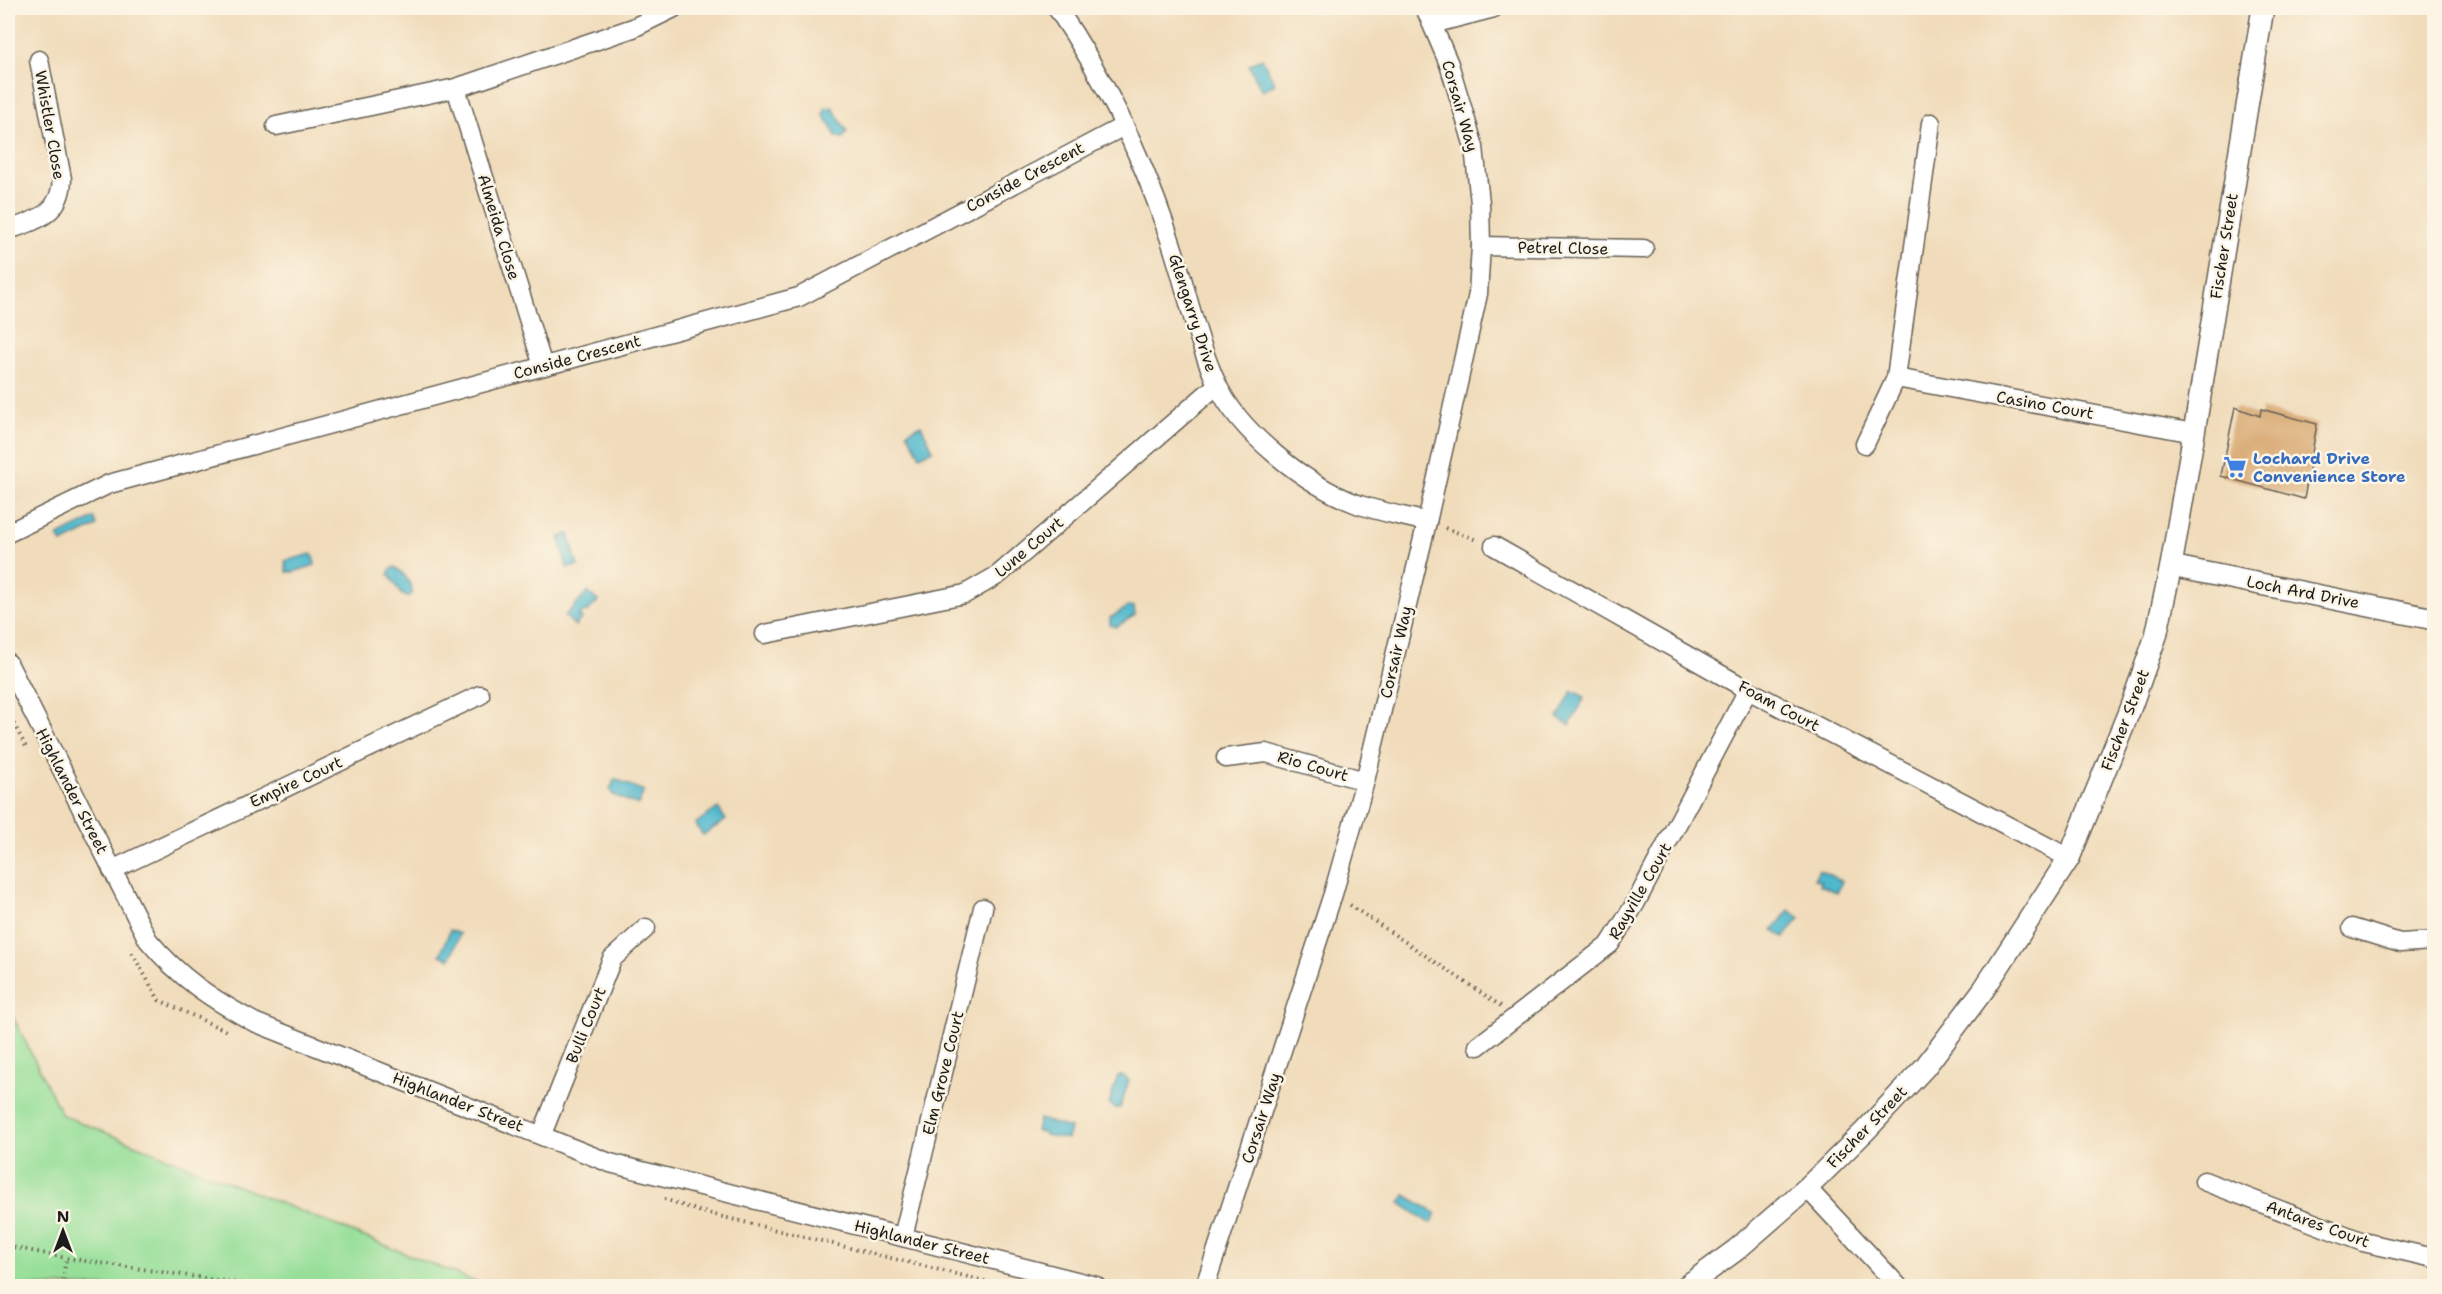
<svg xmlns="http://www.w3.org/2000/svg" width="2442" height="1294" font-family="'Shantell Sans',sans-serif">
  <rect width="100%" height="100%" fill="#fcf5e5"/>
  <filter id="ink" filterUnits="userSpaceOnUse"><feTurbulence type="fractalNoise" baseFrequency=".0167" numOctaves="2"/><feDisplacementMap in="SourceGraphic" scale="12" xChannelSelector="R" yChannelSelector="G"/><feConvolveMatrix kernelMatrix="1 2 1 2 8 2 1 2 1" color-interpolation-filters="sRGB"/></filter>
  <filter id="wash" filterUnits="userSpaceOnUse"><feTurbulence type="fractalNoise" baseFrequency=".008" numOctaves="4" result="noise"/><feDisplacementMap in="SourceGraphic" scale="24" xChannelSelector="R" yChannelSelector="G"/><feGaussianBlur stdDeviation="1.35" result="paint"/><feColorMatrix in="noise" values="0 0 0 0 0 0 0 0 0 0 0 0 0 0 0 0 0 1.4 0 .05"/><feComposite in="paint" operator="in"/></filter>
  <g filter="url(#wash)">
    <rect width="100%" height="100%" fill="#f0dbba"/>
    <!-- green -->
    <polygon fill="#97df99" stroke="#5a7e5a" stroke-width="1.5" points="8,1007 62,1115 486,1286 8,1286"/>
    <!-- water -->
    <g fill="#4fb8cd" stroke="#366a74" stroke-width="1.5">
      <polygon points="1262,58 1275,84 1262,91 1249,65"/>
      <polygon points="832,107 847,131 843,138 837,137 823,114 826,108"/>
      <polygon points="921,425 933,450 920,456 907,432"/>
      <polygon points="94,518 97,526 62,543 58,536"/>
      <polygon points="569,534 578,566 567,568 559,537"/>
      <polygon points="311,554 313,556 315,565 294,572 287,572 285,561"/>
      <path d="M394 567C403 571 413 585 412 594L409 596 402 595 389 575V571Z"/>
      <polygon points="588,592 598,601 586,613 584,611 579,616 582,618 575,626 565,616"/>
      <polygon points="1129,606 1134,607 1135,615 1116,627 1110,625 1110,618"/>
      <polygon points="1572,691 1585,697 1570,725 1558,718"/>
      <polygon points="615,779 644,791 638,805 613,795 610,789"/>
      <polygon points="718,808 726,820 703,835 695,824"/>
      <polygon points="1819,870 1842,881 1837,892 1820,885 1821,882 1814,879"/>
      <polygon points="1789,910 1800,918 1784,938 1773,930"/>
      <polygon points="450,930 460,934 450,959 440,955"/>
      <polygon points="1118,1076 1124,1076 1129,1080 1120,1108 1114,1108 1109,1104"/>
      <polygon points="1039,1119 1070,1128 1067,1139 1045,1135 1045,1133 1036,1131"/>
      <polygon points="1405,1195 1436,1213 1432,1222 1429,1223 1400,1203"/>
    </g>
    <g id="blocks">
      <!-- building -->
      <polygon fill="#d5a369" points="2235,407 2260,416 2261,409 2317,424 2304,499 2221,476"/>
    </g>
  </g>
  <g filter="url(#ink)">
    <use href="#blocks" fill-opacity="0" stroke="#665f53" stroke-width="1.5"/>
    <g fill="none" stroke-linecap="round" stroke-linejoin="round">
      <!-- minor casing -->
      <g stroke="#665f53" stroke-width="21">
        <g id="minor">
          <path d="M1057 8C1104 77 1140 152 1167 231 1185 280 1194 334 1216 382 1238 432 1306 485 1357 504 1380 512 1404 516 1427 522"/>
          <polyline points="1432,24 1494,8"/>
          <polyline points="456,88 633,28 674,8"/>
          <polyline points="276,126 456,88 543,366"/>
          <path d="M8 230C37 220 61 214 62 179L39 60"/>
          <polyline points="1481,246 1644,249"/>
          <polyline points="1896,378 1931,123"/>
          <polyline points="1865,444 1896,378 2194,433"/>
          <polyline points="8,533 109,484 799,297 1124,126"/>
          <polyline points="1494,546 1748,690 2069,858"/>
          <polyline points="765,634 965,594 998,575 1217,385"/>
          <path d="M8 663 148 940C180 978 210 998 254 1022L610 1163 1096 1286"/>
          <polyline points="1226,758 1266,753 1365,781"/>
          <polyline points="112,870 480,695"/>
          <polyline points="2352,928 2400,943 2434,941"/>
          <polyline points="1478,1046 1610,944 1635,904 1748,690"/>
          <polyline points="542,1134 612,959 646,928"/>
          <polyline points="2204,1181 2363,1242 2434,1258"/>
          <polyline points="1807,1188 1898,1286"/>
          <polyline points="903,1237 983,908"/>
          <polyline points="1205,1286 1333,894 1365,781 1427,522 1478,294 1481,246 1480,203 1474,147 1449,64 1425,8"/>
        </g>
      </g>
      <!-- tertiary casing -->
      <g stroke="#665f53" stroke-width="24">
        <g id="tertiary">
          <polyline points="2171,566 2434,619"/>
          <polyline points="1687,1286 1736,1250 1807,1188 1865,1131 1925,1067 1984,989 2069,858 2130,709 2156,636 2171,566 2194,433 2263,8"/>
        </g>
      </g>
      <!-- path -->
      <g stroke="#665f53" stroke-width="4" stroke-dasharray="1.5 4.5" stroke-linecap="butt">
        <polyline points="1445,528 1477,540"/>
        <polyline points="8,713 27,749"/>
        <polyline points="1350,905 1501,1006"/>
        <polyline points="132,953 159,1000 226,1031"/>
        <polyline points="664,1199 699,1211 1005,1286"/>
        <polyline points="8,1246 66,1258 258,1286"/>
        <polyline points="62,1286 66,1258"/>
      </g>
      <!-- minor -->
      <use href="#minor" stroke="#fff" stroke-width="18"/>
      <!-- tertiary -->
      <use href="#tertiary" stroke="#fff" stroke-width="21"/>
    </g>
  </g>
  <!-- icons -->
  <defs>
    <g id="supermarket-bare" transform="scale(1.8)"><path d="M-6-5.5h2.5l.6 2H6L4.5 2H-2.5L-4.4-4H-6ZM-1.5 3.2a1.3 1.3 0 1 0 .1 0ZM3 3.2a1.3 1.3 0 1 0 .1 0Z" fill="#3f7fe0" stroke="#fcf5e5" stroke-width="2.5" paint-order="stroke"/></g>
  </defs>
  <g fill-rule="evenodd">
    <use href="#supermarket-bare" x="2235" y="467"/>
  </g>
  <g text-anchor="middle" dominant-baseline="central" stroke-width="5" stroke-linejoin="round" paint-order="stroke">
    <!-- street labels -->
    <g font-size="16" fill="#1c1c1c" stroke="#fcf5e5">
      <text transform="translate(1460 106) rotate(74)">Corsair Way</text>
      <text transform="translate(50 125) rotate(80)">Whistler Close</text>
      <text transform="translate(1025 177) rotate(-28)">Conside Crescent</text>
      <text transform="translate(499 227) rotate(73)">Almeida Close</text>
      <text transform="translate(2224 246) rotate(-81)">Fischer Street</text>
      <text transform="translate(1563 248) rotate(1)">Petrel Close</text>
      <text transform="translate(1193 313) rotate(72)">Glengarry Drive</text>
      <text transform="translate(577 357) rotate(-15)">Conside Crescent</text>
      <text transform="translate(2045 405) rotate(10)">Casino Court</text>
      <text transform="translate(1029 547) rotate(-40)">Lune Court</text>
      <text transform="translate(2303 592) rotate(11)">Loch Ard Drive</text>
      <text transform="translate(1396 652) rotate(-77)">Corsair Way</text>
      <text transform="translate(1779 706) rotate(28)">Foam Court</text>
      <text transform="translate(2125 720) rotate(-69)">Fischer Street</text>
      <text transform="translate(1313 766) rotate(16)">Rio Court</text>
      <text transform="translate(296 782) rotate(-25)">Empire Court</text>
      <text transform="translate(72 791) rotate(63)">Highlander Street</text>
      <text transform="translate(1640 891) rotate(-60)">Rayville Court</text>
      <text transform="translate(586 1025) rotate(-68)">Bulli Court</text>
      <text transform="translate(943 1073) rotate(-76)">Elm Grove Court</text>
      <text transform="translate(458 1102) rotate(21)">Highlander Street</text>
      <text transform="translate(1261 1118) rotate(-72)">Corsair Way</text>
      <text transform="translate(1867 1127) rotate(-46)">Fischer Street</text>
      <text transform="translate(2318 1224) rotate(20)">Antares Court</text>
      <text transform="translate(922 1242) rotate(14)">Highlander Street</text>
    </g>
    <!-- shop labels -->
    <g font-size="16" font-weight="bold" fill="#366cbe" stroke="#fcf5e5" text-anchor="start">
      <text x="2253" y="458">Lochard Drive<tspan x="2253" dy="18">Convenience Store</tspan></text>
    </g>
  </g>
  <!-- margin -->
  <rect width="2442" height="1294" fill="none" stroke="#fcf5e5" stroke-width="30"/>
  <!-- north arrow -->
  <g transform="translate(63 1231)" stroke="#fcf5e5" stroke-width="4.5" paint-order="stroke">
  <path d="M0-4.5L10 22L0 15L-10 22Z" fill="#1c1c1c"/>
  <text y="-9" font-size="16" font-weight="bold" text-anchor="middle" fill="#1c1c1c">N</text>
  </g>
</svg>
